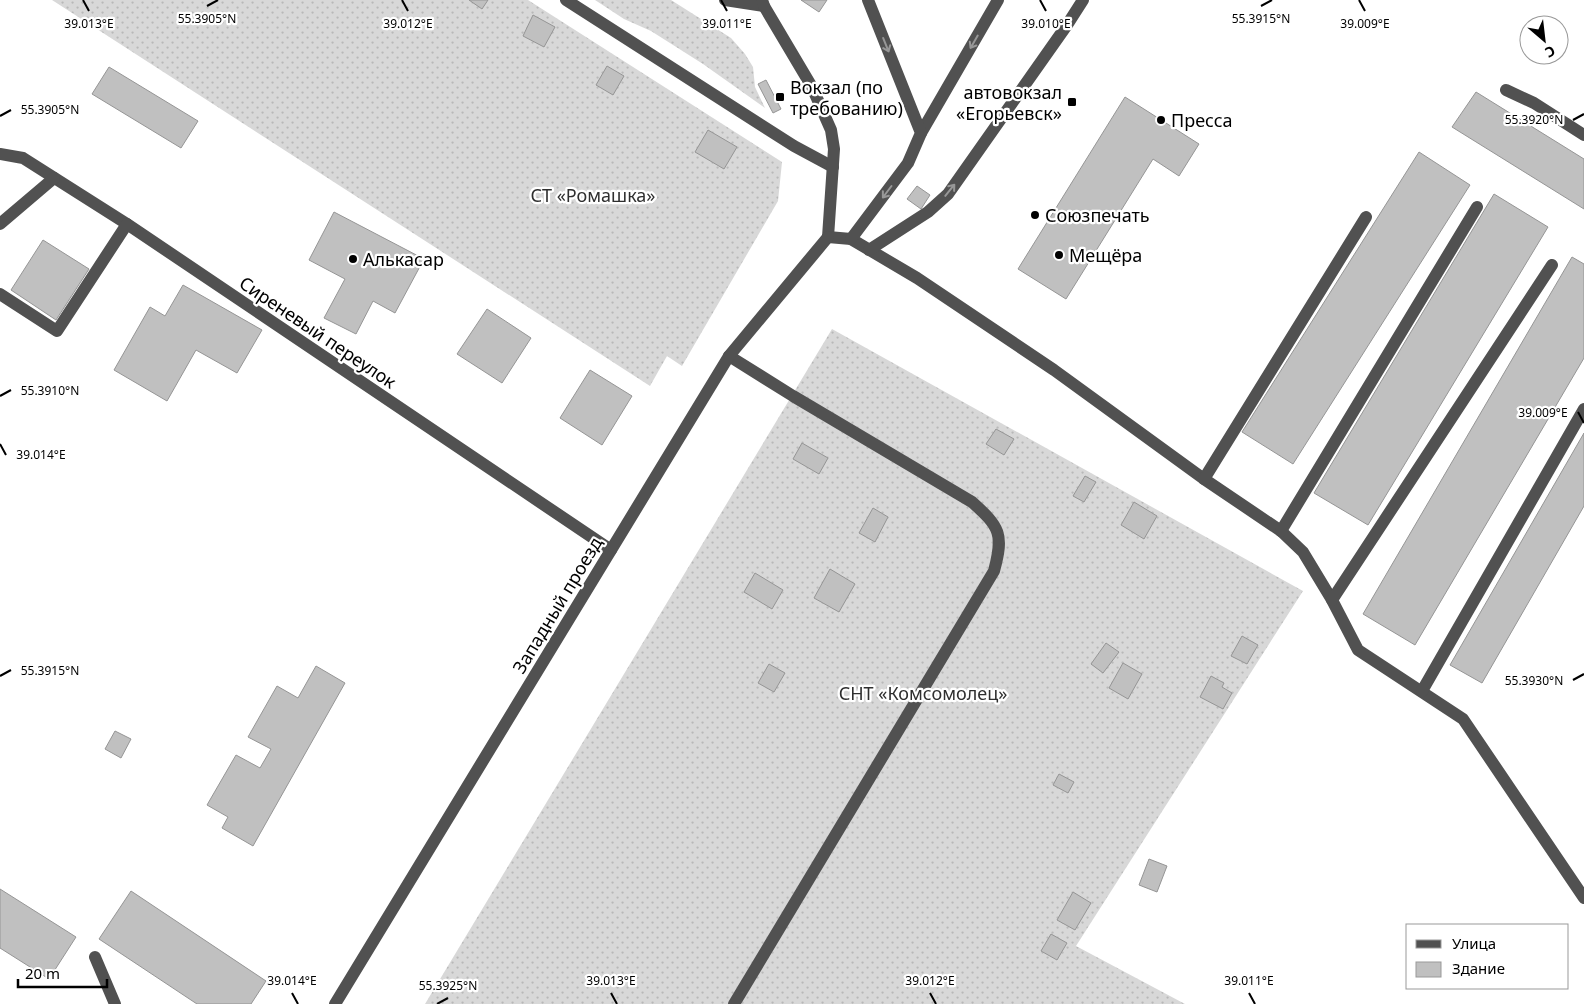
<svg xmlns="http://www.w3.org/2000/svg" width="1584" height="1004" font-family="'Noto Sans',sans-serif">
  <defs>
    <pattern id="grass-dots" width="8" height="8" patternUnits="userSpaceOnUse" patternTransform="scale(1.25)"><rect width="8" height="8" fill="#d8d8d8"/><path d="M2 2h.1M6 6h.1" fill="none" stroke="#b8b8b8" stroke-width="1.8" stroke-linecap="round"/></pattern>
  </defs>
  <rect width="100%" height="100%" fill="#fff"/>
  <!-- grass -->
  <g fill="url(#grass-dots)">
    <polygon points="52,0 528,0 782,162 778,201 682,366 667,356 650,386"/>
    <polygon points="595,0 671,0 731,38 745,54 753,67 755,87 765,108 703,64 651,31 624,19"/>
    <polygon points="832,329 1303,591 1076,946 1185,1004 425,1004"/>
  </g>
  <!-- building -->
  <g fill="#c0c0c0" stroke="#959595">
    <polygon points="469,0 488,0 482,9"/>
    <polygon points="801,0 827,0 819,12"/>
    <polygon points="533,15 555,27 544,47 523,36"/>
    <polygon points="607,66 624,76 613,95 596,85"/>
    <polygon points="109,67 198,121 181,148 92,94"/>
    <polygon points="766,80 781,109 773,113 758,84"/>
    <polygon points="1476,92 1584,159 1584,209 1452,127"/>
    <polygon points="1125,97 1199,144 1179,176 1153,159 1066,299 1018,269"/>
    <polygon points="708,130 737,147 724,169 695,152"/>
    <polygon points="1419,152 1470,185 1293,464 1242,432"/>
    <polygon points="917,186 930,195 921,209 907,199"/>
    <polygon points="1494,194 1548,227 1368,525 1314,493"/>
    <polygon points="334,212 424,259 395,313 373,301 356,334 324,318 345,279 309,260"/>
    <polygon points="43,240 89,269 56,320 11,290"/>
    <polygon points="1572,257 1584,264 1584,358 1415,645 1363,614"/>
    <polygon points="183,285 262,330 237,373 196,350 167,401 114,370 150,307 165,316"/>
    <polygon points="487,309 531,338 502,383 457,354"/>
    <polygon points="590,370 632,396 602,445 560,418"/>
    <polygon points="996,429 1014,439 1004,455 986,444"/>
    <polygon points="1584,433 1584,506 1482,683 1450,665"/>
    <polygon points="802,443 828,458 819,474 793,459"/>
    <polygon points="1085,476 1096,482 1084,502 1073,496"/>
    <polygon points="1134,502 1157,516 1144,539 1121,525"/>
    <polygon points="873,508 888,517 875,542 859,533"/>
    <polygon points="830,569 855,584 839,612 814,598"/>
    <polygon points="755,573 783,590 772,609 744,592"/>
    <polygon points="1242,636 1258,645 1247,664 1231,656"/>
    <polygon points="1106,643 1119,652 1103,673 1091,664"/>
    <polygon points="1123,663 1142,674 1128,699 1109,688"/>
    <polygon points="769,664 785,673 774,692 758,683"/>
    <polygon points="316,666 345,683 253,846 222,828 228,817 207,805 236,755 260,768 271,749 248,737 277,686 298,698"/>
    <polygon points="1211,676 1224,683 1222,687 1232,693 1223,709 1200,697"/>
    <polygon points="115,731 131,739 121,758 105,749"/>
    <polygon points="1059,774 1074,782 1068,793 1053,785"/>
    <polygon points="1149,859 1167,866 1157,892 1139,885"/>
    <polygon points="0,889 76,937 49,979 0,948"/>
    <polygon points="131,891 266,981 251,1004 197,1004 99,939"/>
    <polygon points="1073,892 1091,903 1075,930 1057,920"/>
    <polygon points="1051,934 1067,943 1057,960 1041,951"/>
  </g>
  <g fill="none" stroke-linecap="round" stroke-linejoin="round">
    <!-- minor -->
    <g stroke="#515151" stroke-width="12">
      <polyline points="566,0 794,146 833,167"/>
      <polyline points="725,0 764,6"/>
      <polyline points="762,0 764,6 812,87 831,130 834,149 828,237"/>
      <polyline points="1506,90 1534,103 1584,135"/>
      <polyline points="921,133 998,0"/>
      <polyline points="0,154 23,158 127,224 611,550"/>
      <polyline points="0,224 54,178"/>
      <polyline points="828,237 851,239 917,278 1054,370 1204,479 1281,531 1303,552 1332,600 1358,650 1463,719 1584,898"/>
      <polyline points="851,239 908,163 921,133 868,0"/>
      <polyline points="869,250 928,212 948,194 1067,25 1083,0"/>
      <polyline points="0,294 57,331 127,224"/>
      <path d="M729 356 793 396 972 502C1000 527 1004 534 994 571L734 1004"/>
      <polyline points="1204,479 1366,217"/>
      <polyline points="1281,531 1477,207"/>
      <polyline points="1332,600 1552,265"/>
      <polyline points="1422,691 1584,409"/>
      <polyline points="95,957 115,1004"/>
      <polyline points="335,1004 729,356 828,237"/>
    </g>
  </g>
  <!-- one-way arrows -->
  <defs><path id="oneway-shaft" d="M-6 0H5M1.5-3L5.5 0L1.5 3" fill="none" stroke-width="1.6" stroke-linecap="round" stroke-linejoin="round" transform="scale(1.25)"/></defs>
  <g stroke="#979797">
    <use href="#oneway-shaft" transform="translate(974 42) rotate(120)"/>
    <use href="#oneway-shaft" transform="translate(886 45) rotate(68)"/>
    <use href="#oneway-shaft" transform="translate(950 190) rotate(-51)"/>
    <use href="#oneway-shaft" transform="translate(887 192) rotate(127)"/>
  </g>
  <!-- ticks -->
  <path fill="none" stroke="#000" stroke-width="2" d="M83 0 89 11M402 0 408 11M721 0 727 11M1040 0 1046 11M1359 0 1365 11M207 6 218 0M1261 6 1272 0M0 116 11 110M1573 120 1584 114M0 396 11 390M1578 412 1584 423M0 444 6 455M0 676 11 670M1573 680 1584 674M292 993 298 1004M611 993 617 1004M930 993 936 1004M1249 993 1255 1004M437 1004 448 998"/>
  <!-- markers -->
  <g fill="#000" stroke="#fff" stroke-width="2">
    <rect x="775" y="92" width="10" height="10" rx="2.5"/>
    <rect x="1067" y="97" width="10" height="10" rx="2.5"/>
    <circle cx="1161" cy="120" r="5"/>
    <circle cx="1035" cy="215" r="5"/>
    <circle cx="1059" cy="255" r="5"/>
    <circle cx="353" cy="259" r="5"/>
  </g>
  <g text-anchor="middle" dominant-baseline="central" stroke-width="4.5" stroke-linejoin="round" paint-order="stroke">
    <!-- poi labels -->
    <g font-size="18" fill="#000" stroke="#fff" text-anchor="start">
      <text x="790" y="87">Вокзал (по<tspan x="790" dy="21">требованию)</tspan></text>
      <text x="1062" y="92" text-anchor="end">автовокзал<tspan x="1062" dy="21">«Егорьевск»</tspan></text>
      <text x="1171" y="120">Пресса</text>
      <text x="1045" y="215">Союзпечать</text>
      <text x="1069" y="255">Мещёра</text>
      <text x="363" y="259">Алькасар</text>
    </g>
    <!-- park labels -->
    <g font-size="18" fill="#2f2f2f" stroke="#fff">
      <text x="593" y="195">СТ «Ромашка»</text>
      <text x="923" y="693">СНТ «Комсомолец»</text>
    </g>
    <!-- street labels -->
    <g font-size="18" fill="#000" stroke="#fff">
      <text transform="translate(318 332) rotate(34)">Сиреневый переулок</text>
      <text transform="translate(557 605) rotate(-59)">Западный проезд</text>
    </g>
  </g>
  <g font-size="12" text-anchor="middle" fill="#000" stroke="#fff" stroke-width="4.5" stroke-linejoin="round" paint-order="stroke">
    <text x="1261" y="23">55.3915°N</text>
    <text x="207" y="23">55.3905°N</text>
    <text x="89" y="28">39.013°E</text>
    <text x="408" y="28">39.012°E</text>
    <text x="727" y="28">39.011°E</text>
    <text x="1046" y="28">39.010°E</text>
    <text x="1365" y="28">39.009°E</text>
    <text x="50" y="114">55.3905°N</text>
    <text x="1534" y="124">55.3920°N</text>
    <text x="50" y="395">55.3910°N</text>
    <text x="1543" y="417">39.009°E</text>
    <text x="41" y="459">39.014°E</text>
    <text x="50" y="675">55.3915°N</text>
    <text x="1534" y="685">55.3930°N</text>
    <text x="292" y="985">39.014°E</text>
    <text x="611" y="985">39.013°E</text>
    <text x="930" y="985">39.012°E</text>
    <text x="1249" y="985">39.011°E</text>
    <text x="448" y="990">55.3925°N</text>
  </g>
  <!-- legend -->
  <rect x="1406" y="924" width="162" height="65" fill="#ffffff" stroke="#999999"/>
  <rect x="1416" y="940" width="25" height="8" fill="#515151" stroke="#999999"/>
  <text x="1452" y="949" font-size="15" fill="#000000">Улица</text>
  <rect x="1416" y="962" width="25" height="15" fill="#c0c0c0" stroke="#999999"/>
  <text x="1452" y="974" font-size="15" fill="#000000">Здание</text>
  <!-- north arrow -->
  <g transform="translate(1544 40) rotate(152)"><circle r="24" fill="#ffffff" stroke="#999999"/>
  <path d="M0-4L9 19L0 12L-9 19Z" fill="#000000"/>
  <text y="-8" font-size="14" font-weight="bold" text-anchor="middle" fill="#000000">С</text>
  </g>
  <!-- scale -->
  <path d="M18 979v8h89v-8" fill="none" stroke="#000000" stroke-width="2.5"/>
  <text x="25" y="979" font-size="15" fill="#000000" stroke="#ffffff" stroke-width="4" paint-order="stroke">20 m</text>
</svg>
